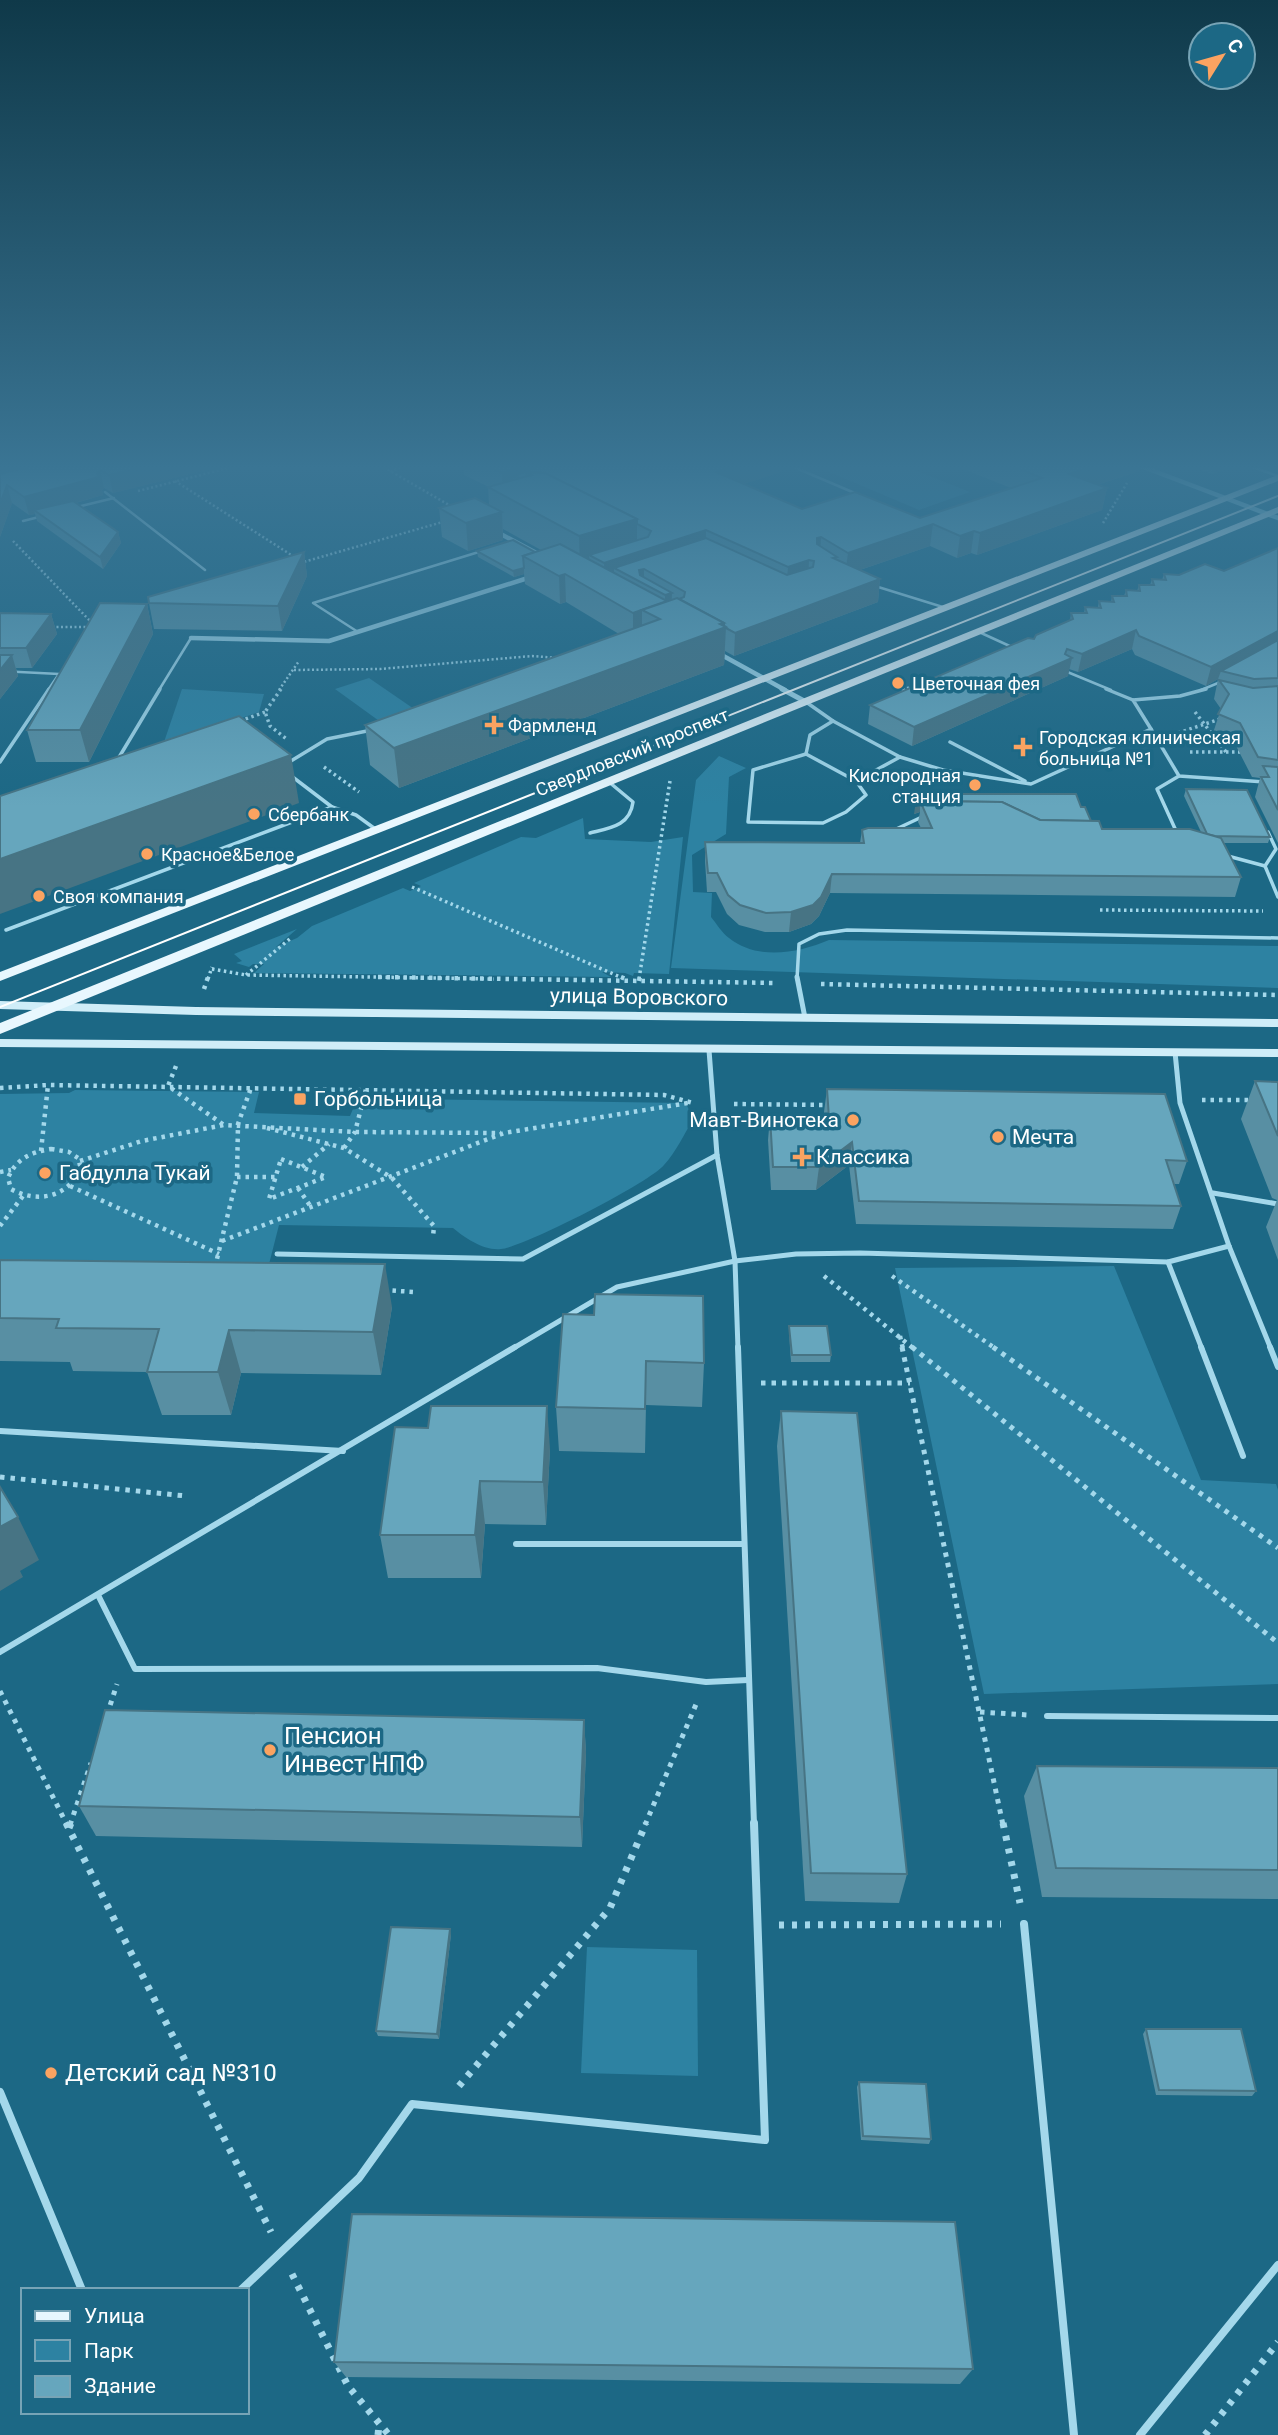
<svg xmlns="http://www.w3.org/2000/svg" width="1278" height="2435" font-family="Roboto,sans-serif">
  <rect width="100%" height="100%" fill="#1c6885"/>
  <!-- green -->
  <g fill="#2d82a2">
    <polygon points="813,465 902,465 970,492 919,510"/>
    <polygon points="369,678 417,711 382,723 335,689"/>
    <polygon points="182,689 264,694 259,712 163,745"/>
    <path d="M719 756 746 768 729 777 726 834 692 855 693 892 712 893 711 917C716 923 722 933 729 938 758 961 798 953 829 940L1278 946V988L671 968 696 780Z"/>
    <polygon points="583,818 585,839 651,842 683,837 669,974 634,973 633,976 625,973 602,972 611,977 254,973 264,964 253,964 249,967 236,963 242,961 234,954 297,929 276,947 297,938 312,926 403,888 410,891 421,886 414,883 521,837 536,838"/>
    <path d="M75 1090 259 1092 254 1113 350 1116 355 1104 403 1099 686 1103 693 1120C684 1134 676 1152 664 1165 649 1183 524 1247 501 1249 484 1251 465 1238 453 1228L279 1225 267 1272 0 1269V1094L69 1093Z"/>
    <polygon points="1114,1266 1201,1480 1276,1484 1278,1490 1278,1684 984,1694 895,1268"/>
    <polygon points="587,1947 697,1950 698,2076 581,2073"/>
  </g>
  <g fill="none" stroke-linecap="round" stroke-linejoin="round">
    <!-- path-far4 -->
    <g stroke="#a4d8eb" stroke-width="2.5" stroke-dasharray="2 2.5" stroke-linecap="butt">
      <polyline points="380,465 454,508"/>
      <polyline points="390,471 411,465"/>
      <polyline points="175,481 296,558"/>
      <polyline points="138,491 240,465"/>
      <polyline points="1103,523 1127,483"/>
      <polyline points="13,541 92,623"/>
      <polyline points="300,563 446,521"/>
      <polyline points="52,627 89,627"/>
      <polyline points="294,670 380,669 532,656 558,658"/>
      <polyline points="279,690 299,661"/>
      <polyline points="903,690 919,683"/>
    </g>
    <!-- path-far3 -->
    <g stroke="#a4d8eb" stroke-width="3.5" stroke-dasharray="2.5 3.5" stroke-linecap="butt">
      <polyline points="281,689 265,712 270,726 288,740"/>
      <polyline points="902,691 907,689"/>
      <polyline points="1195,712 1226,752"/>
      <polyline points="240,721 265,712"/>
      <polyline points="1178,733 1220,719"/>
      <polyline points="1190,752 1244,752"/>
      <polyline points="324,767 359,792"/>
      <polyline points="412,887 625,979"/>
      <polyline points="1100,910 1263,911"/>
      <polyline points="212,969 246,975 494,979"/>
      <polyline points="246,975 291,938"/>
      <polyline points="208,979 212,967"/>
      <polyline points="639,979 670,781"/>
    </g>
    <!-- path-far2 -->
    <g stroke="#a4d8eb" stroke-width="4.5" stroke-dasharray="3.5 5" stroke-linecap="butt">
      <polyline points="378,977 777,983"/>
      <polyline points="621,977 626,979"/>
      <polyline points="639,981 640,977"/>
      <polyline points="821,984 1278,995"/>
      <polyline points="204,989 208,977"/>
      <polyline points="176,1066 168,1086 224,1125"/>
      <polyline points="0,1088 48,1085 664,1095 693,1103"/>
      <polyline points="1202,1100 1253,1100"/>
      <polyline points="734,1104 830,1105"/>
      <polyline points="267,1128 344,1148 392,1178 434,1226 433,1237"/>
      <polyline points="344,1148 355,1132 366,1089"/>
      <path d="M51 1149 69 1152 78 1158 81 1169C68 1197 37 1204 11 1189L8 1178C16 1159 31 1152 51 1149Z"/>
      <polyline points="41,1151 48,1085"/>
      <polygon points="281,1159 326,1177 269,1199"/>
      <polyline points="80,1161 142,1141 224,1125 355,1132 501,1133"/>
      <polyline points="302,1167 329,1144"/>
      <polyline points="0,1172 11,1170"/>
      <polyline points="237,1177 276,1177"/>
      <polyline points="70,1186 219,1254"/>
      <polyline points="298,1188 311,1207"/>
      <polyline points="0,1226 23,1196"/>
      <polyline points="222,1241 504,1133 688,1103"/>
      <polyline points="215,1267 237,1177 238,1124 251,1088"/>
      <polyline points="824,1276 914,1349"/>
      <polyline points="892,1276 996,1349"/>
      <polyline points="384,1290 414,1292"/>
      <polyline points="900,1336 903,1349"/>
    </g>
    <!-- path-far1 -->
    <g stroke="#a4d8eb" stroke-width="5" stroke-dasharray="4.5 6" stroke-linecap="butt">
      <polyline points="902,1347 1003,1825"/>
      <polyline points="912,1347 1278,1643"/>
      <polyline points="993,1347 1278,1548"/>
      <polyline points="761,1383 910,1383"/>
      <polyline points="0,1477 186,1496"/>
      <polyline points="0,1691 67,1825"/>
      <polyline points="980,1712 1028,1715"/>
      <polyline points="107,1715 117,1684"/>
      <polyline points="70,1825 91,1763"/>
      <polyline points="645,1825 697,1702"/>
    </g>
    <!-- path -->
    <g stroke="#a4d8eb" stroke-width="7" stroke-dasharray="5 8" stroke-linecap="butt">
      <polyline points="66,1823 271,2232"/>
      <polyline points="1003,1823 1020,1903"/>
      <polyline points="69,1828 71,1823"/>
      <polyline points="779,1925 1001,1924"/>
      <polyline points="459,2086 610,1908 646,1823"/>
      <polyline points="292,2274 348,2386 389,2435"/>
      <polyline points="378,2435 379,2425"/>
      <polyline points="1205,2435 1278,2342"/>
    </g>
    <!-- service-far4 -->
    <g stroke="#a4d8eb" stroke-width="2.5">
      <polyline points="789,465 857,494"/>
      <polyline points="1246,465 1278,476"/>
      <polyline points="105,492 205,570"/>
      <polyline points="77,507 114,498"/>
      <polyline points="23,521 43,516"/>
      <polyline points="875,586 946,608"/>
      <polyline points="358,632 313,603 482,551"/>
      <polyline points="979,632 1014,648"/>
      <polyline points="0,671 59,674 48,690"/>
      <polyline points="1065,671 1111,690"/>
      <polyline points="159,690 191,638"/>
      <polyline points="1201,690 1223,681"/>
    </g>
    <!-- service-far3 -->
    <g stroke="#a4d8eb" stroke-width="3.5">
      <polyline points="1106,689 1133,700"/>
      <polyline points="806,702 833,721 810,735 806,754"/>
      <polyline points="833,721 900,757 943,770 1031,784 1151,729 1133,700 1180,696 1206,689"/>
      <polyline points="1151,729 1179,776 1278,783"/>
      <polyline points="950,742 1025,781"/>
      <polygon points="806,754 856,781 866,795 846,812 823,823 748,822 753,770"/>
      <polyline points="118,759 160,689"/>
      <polyline points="0,762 49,689"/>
      <polyline points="286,764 327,739 372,730"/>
      <polyline points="290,775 332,807 356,815 378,831"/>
      <polyline points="856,781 900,757"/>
      <polyline points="892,831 924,816"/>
      <polyline points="1268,832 1276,849 1265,866 1278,897"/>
      <path d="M590 833C610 828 630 826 633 802L609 782"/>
      <polyline points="1177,833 1157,789 1179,776"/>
      <polyline points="1224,855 1265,866"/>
      <polyline points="6,930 332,807"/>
      <polyline points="797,979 799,944 819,934 847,930 1278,938"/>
    </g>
    <!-- service-far2 -->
    <g stroke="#a4d8eb" stroke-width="5">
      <polyline points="797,977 805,1018"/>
      <polyline points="709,1050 717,1155 735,1261 738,1349"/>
      <polyline points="1175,1052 1180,1103 1229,1246 1271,1349"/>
      <polyline points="1213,1193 1278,1204"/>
      <polyline points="277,1254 523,1259 717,1155"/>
      <polyline points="512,1349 617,1287 735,1261 796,1254 860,1253 1168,1262"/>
      <polyline points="1202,1349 1168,1262 1229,1246"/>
    </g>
    <!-- service-far1 -->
    <g stroke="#a4d8eb" stroke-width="6">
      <polyline points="738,1347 754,1825"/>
      <polyline points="1201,1347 1243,1456"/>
      <polyline points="1270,1347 1278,1367"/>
      <polyline points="0,1431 343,1451"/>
      <polyline points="516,1544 744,1544"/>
      <polyline points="98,1595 135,1669 597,1668 706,1682 748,1680"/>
      <polyline points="0,1652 515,1347"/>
      <polyline points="1047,1716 1278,1718"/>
    </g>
    <!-- service -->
    <g stroke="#a4d8eb" stroke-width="8">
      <polyline points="1024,1924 1074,2435"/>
      <polyline points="0,2092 82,2290"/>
      <polyline points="241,2290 359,2178 412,2104 765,2140 754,1823"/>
      <polyline points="1140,2435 1278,2265"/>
    </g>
    <!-- minor-far1 -->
    <g stroke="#a4d8eb" stroke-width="4.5">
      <polyline points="1138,465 1278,518"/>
      <polyline points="497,532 542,556"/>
      <polyline points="191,638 329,641 531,577"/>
      <polyline points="718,653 785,690"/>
    </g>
    <!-- minor -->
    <polyline stroke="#a4d8eb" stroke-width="5" points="782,689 806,702"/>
    <!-- secondary -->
    <g fill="#cfedf8" fill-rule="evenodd">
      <polygon points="0,1001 196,1007 1278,1019 1278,1027 196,1015 0,1009"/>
      <polygon points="0,1039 1278,1049 1278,1057 0,1047"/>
    </g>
    <!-- primary -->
    <g fill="#e8f7fe" fill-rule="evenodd">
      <polygon points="1278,475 1278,481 0,981 0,972"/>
      <polygon points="1278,507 1278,513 0,1034 0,1023"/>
    </g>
    <!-- tram -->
    <polyline stroke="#fff" stroke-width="2" points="0,1007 1278,496"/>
  </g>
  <!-- wall -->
  <g fill="#588fa3">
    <polygon points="0,465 226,465 113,493 104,488 102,490 103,495 76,503 118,532 121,543 103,569 37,521 35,514 29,515 12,503 0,537"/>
    <polygon points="463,465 781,465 781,472 743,484 802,509 920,518 1011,488 953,465 1141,465 1139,471 1097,485 1107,488 1102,510 977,555 971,553 957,558 930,546 860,570 880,579 878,602 734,656 725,651 724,665 399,788 370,765 365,725 619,634 566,602 560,604 525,584 524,574 514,577 478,557 477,551 535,552 541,550 503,529 503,540 468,551 442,537 439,508 489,505 488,487 489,487 464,475"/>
    <polygon points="1187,465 1235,465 1213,474"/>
    <polygon points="1278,548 1278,843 1255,797 1260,778 1252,777 1234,742 1213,733 1221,709 1214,699 1218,679 1206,686 1135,655 1132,649 1078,672 1069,669 1068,676 912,746 868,724 870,705 1034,639 1070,621 1071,613 1084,613 1085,607 1098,607 1099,601 1111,602 1112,596 1124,596 1126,590 1137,591 1139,585 1150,585 1152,579 1162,580 1164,574 1179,575 1224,571"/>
    <polygon points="304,552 307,576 282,631 154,629 149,603"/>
    <polygon points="147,604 153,634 89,762 36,762 27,730"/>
    <polygon points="0,613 51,614 57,634 32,668 16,668 18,676 0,699"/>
    <polygon points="1186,789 1270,837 1268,843 1224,843 1241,877 1235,897 830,893 819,916 811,924 789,932 765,932 739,925 727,914 716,892 707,892 705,861 705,842 860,843 862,830 921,828 918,822 920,812 914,814 921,804 1081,807 1091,821 1102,829 1201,832 1184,796"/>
    <polygon points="1255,1081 1278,1082 1278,1260 1266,1227 1277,1200 1272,1198 1241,1119"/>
    <polygon points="827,1089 1187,1161 1179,1184 1174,1184 1181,1206 1173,1229 856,1224 849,1165 816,1190 771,1190 768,1140 770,1117 824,1118 824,1112"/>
    <polygon points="0,1260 392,1307 381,1375 241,1373 231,1415 162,1415 147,1372 73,1371 70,1362 0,1361"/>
    <polygon points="563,1314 704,1363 702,1407 646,1405 645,1453 559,1451 556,1407"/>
    <polygon points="789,1326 831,1355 830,1362 791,1362 789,1333"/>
    <polygon points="781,1411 907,1874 899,1903 805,1901 777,1446"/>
    <polygon points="395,1427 550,1449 546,1525 485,1524 481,1578 388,1578 380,1535"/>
    <polygon points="584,1720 586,1752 582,1847 96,1836 79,1806"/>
    <polygon points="1037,1766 1278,1768 1278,1899 1042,1897 1024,1796"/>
    <polygon points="451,1934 439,2039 378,2036 376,2031"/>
    <polygon points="1146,2029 1256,2091 1252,2096 1156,2095 1143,2034"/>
    <polygon points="859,2082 931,2139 929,2144 861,2140 857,2087"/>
    <polygon points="334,2362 973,2369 960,2384 346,2377"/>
  </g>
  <!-- shaded-wall -->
  <g fill="#477484">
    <polygon points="0,465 81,465 0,485"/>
    <polygon points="149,465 226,465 113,493 109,475"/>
    <polygon points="521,465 592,465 532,475 526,472 513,477 514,490 503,494 502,473"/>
    <polygon points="737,465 781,465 781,472 715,493 716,472"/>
    <polygon points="1097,465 1141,465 1139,471 1065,495 1069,474"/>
    <polygon points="1215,465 1235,465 1213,474"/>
    <polygon points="100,470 104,488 102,490 103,495 38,513 34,510 35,514 29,515 24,497 97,473"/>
    <polygon points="7,485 12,503 0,537 0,504"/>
    <polygon points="1107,488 1102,510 977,555 980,533"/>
    <polygon points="502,512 503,540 468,551 466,523"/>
    <polygon points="637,519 637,553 706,530 706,552 644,569 644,584 614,568 614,582 605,585 604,563 589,555 590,569 580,572 579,536"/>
    <polygon points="933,524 930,546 845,575 848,553"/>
    <polygon points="974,531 971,553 957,558 960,536"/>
    <polygon points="118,532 121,543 103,569 100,557"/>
    <polygon points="821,537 820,559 815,560 817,538"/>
    <polygon points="304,552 307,576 282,631 278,606"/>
    <polygon points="809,560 808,582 786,590 788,567"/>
    <polygon points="524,568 524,574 514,577 513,571"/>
    <polygon points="565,574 566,602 560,604 559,576"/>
    <polygon points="880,579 878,602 734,656 735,633"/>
    <polygon points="672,593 671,616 665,602 665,595"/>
    <polygon points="147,604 153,634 89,762 80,730"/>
    <polygon points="642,610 642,639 633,642 633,613"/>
    <polygon points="51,614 57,634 32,668 26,648"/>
    <polygon points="724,623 726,627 724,665 399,788 394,748"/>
    <polygon points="1136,630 1132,649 1078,672 1082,654"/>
    <polygon points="1278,631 1278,641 1221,671 1218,679 1206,686 1211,667"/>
    <polygon points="1067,649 1064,661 1072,658 1068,676 912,746 914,727"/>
    <polygon points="12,655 18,676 0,699 0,670"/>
    <polygon points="291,755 299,803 0,914 0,859"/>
    <polygon points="920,806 920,812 914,814 915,807"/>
    <polygon points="832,874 830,893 819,916 811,924 789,932 791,912"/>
    <polygon points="852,1142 849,1165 816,1190 819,1167"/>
    <polygon points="385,1264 392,1307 381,1375 373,1332"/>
    <polygon points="229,1330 241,1373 231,1415 218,1372"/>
    <polygon points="547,1406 550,1449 546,1525 543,1482"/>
    <polygon points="480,1481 485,1524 481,1578 475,1535"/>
    <polygon points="18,1517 39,1560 20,1571 23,1577 0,1591 0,1527"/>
    <polygon points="584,1720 586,1752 582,1847 580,1817"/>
    <polygon points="450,1929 451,1934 439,2039 437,2034"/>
  </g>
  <!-- building -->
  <g fill="#66a6bd" stroke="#477484" stroke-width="2">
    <polygon points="37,465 149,465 109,475 100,470 97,473 99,477 24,497 7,485 0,504 0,474"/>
    <polygon points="485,465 521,465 502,473"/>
    <polygon points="541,465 737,465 716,472 802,509 855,492 920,518 1042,478 1009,465 1097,465 1069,474 1107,488 980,533 974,531 960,536 933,524 848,553 821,537 817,538 817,544 837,557 833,558 880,579 735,633 724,627 726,627 724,626 724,623 679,599 684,597 685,592 644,569 639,570 640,575 672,593 665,595 614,568 706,538 787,575 813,567 814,561 809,560 788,567 706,530 604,563 589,555 648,537 651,531 637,524 637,519 545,473 526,472 527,476 523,478 513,477"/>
    <polygon points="526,472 545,473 637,519 579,536 488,487 532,475"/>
    <polygon points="475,498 502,512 466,523 439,508"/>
    <polygon points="73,501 118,532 100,557 34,510"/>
    <polygon points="513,540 535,552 523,556 524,568 513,571 477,551"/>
    <polygon points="560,544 667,601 633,613 565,574 559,576 523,556"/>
    <polygon points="1278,548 1278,631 1211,667 1139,636 1136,630 1082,654 1067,649 1065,654 1072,658 914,727 870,705 1028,638 1034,639 1036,635 1073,619 1071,613 1087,613 1085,607 1101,608 1099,601 1114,602 1112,596 1127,596 1126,590 1140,591 1139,585 1154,585 1152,579 1166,580 1164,574 1179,575 1205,564 1224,571"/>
    <polygon points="304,552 278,606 149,603 148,597"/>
    <polygon points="677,598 724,623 720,624 726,627 394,748 365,725 660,619 642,610"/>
    <polygon points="100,603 147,604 80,730 27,730"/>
    <polygon points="0,613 51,614 26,648 0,648"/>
    <polygon points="1278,640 1278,678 1254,679 1221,671"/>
    <polygon points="0,655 12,655 0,670"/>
    <polygon points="1219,680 1253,688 1278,686 1278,760 1258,757 1240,723 1218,714 1229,694"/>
    <polygon points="239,716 291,755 0,859 0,796"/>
    <polygon points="1263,766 1278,767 1278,810 1261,777 1269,777"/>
    <polygon points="1186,789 1247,790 1270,837 1215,836 1207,834"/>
    <polygon points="939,794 1076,794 1081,807 1085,807 1091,821 1040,820 1002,802 926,801"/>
    <polygon points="925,801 1002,802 1040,820 1099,821 1102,829 1190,829 1221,838 1241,877 832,874 821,897 813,905 791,912 766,913 740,905 728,895 717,873 708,873 705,842 864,843 862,830 868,828 932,828 921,803"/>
    <polygon points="1255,1081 1278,1082 1278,1136"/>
    <polygon points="827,1089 1165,1094 1187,1161 1166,1160 1181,1206 859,1201 852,1142 819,1167 773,1167 770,1117 829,1118"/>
    <polygon points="0,1260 385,1264 373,1332 229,1330 218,1372 147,1372 159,1329 56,1328 59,1319 0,1318"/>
    <polygon points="595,1294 703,1296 704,1363 646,1361 645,1409 556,1407 563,1314 594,1315"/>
    <polygon points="789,1326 827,1326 831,1355 792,1355"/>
    <polygon points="431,1406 547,1406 543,1482 480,1481 475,1535 380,1535 395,1427 428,1428"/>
    <polygon points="781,1411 857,1413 907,1874 811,1873"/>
    <polygon points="0,1487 18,1517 0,1527"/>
    <polygon points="105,1710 584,1720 580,1817 79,1806"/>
    <polygon points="1037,1766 1278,1768 1278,1870 1056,1868"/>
    <polygon points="391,1927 450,1929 437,2034 376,2031"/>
    <polygon points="1146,2029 1241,2029 1256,2091 1159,2090"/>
    <polygon points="859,2082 926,2084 931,2139 863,2136"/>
    <polygon points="352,2214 955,2222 973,2369 334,2362"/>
  </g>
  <!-- sky -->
  <linearGradient id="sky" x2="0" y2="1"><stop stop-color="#0f3949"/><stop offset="0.58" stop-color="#3a7594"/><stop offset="1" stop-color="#3a7594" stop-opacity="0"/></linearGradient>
  <rect width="1278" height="806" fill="url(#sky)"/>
  <!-- markers -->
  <g fill="#fba361" stroke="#1c6885" stroke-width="2.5">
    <circle cx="898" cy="683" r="7"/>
    <path d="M490.5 714.5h7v7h7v7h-7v7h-7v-7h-7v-7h7z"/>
    <path d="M1019.5 736.5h7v7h7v7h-7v7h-7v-7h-7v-7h7z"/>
    <circle cx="975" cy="785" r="7"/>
    <circle cx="254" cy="814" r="7"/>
    <circle cx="147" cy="854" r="7"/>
    <circle cx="39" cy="896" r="7"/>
    <rect x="293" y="1092" width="14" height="14" rx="3.5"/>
    <circle cx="853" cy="1120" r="7"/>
    <circle cx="998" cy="1137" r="7"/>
    <path d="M798.5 1146.5h7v7h7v7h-7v7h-7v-7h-7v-7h7z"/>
    <circle cx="45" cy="1173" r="7"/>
    <circle cx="270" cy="1750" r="7"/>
    <circle cx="51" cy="2073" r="7"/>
  </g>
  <g text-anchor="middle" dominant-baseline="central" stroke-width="7" stroke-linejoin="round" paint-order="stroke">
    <!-- far-poi labels -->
    <g font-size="18" fill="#fff" stroke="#1c6885" text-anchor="start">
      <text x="912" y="683">Цветочная фея</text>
      <text x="508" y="725">Фармленд</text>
      <text x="1039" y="737">Городская клиническая<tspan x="1039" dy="21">больница №1</tspan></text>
      <text x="961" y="775" text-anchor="end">Кислородная<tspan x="961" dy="21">станция</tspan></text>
      <text x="268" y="814">Сбербанк</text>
      <text x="161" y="854">Красное&amp;Белое</text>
      <text x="53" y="896">Своя компания</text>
    </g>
    <!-- far-street labels -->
    <g font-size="18" fill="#fff" stroke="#1c6885">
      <text transform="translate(632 752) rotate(-22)">Свердловский проспект</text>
    </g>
    <!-- street labels -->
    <g font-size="21" fill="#fff" stroke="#1c6885">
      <text transform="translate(639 997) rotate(1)">улица Воровского</text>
    </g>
    <!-- poi labels -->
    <g font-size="21" fill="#fff" stroke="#1c6885" text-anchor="start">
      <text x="314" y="1099">Горбольница</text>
      <text x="839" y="1120" text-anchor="end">Мавт-Винотека</text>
      <text x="1012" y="1137">Мечта</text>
      <text x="816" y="1157">Классика</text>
      <text x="59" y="1173">Габдулла Тукай</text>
    </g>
    <!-- near-poi labels -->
    <g font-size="24" fill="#fff" stroke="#1c6885" text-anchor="start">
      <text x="284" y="1736">Пенсион<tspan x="284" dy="28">Инвест НПФ</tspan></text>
      <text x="65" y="2073">Детский сад №310</text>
    </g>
  </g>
  <!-- legend -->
  <rect x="21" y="2288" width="228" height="126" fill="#1c6885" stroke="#77a4b6" stroke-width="2"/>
  <rect x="35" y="2311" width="35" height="10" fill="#e8f7fe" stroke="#77a4b6" stroke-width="2"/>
  <text x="84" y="2323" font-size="21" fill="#ffffff">Улица</text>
  <rect x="35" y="2340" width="35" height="21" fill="#2d82a2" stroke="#77a4b6" stroke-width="2"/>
  <text x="84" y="2358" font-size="21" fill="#ffffff">Парк</text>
  <rect x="35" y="2376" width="35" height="21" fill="#66a6bd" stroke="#77a4b6" stroke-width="2"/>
  <text x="84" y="2393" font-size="21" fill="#ffffff">Здание</text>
  <!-- north arrow -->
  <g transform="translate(1222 56) rotate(53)"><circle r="33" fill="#1c6885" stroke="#77a4b6" stroke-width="2"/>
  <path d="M0-5L12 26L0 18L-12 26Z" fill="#fba361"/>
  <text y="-10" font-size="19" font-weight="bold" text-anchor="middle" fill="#ffffff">С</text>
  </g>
</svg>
